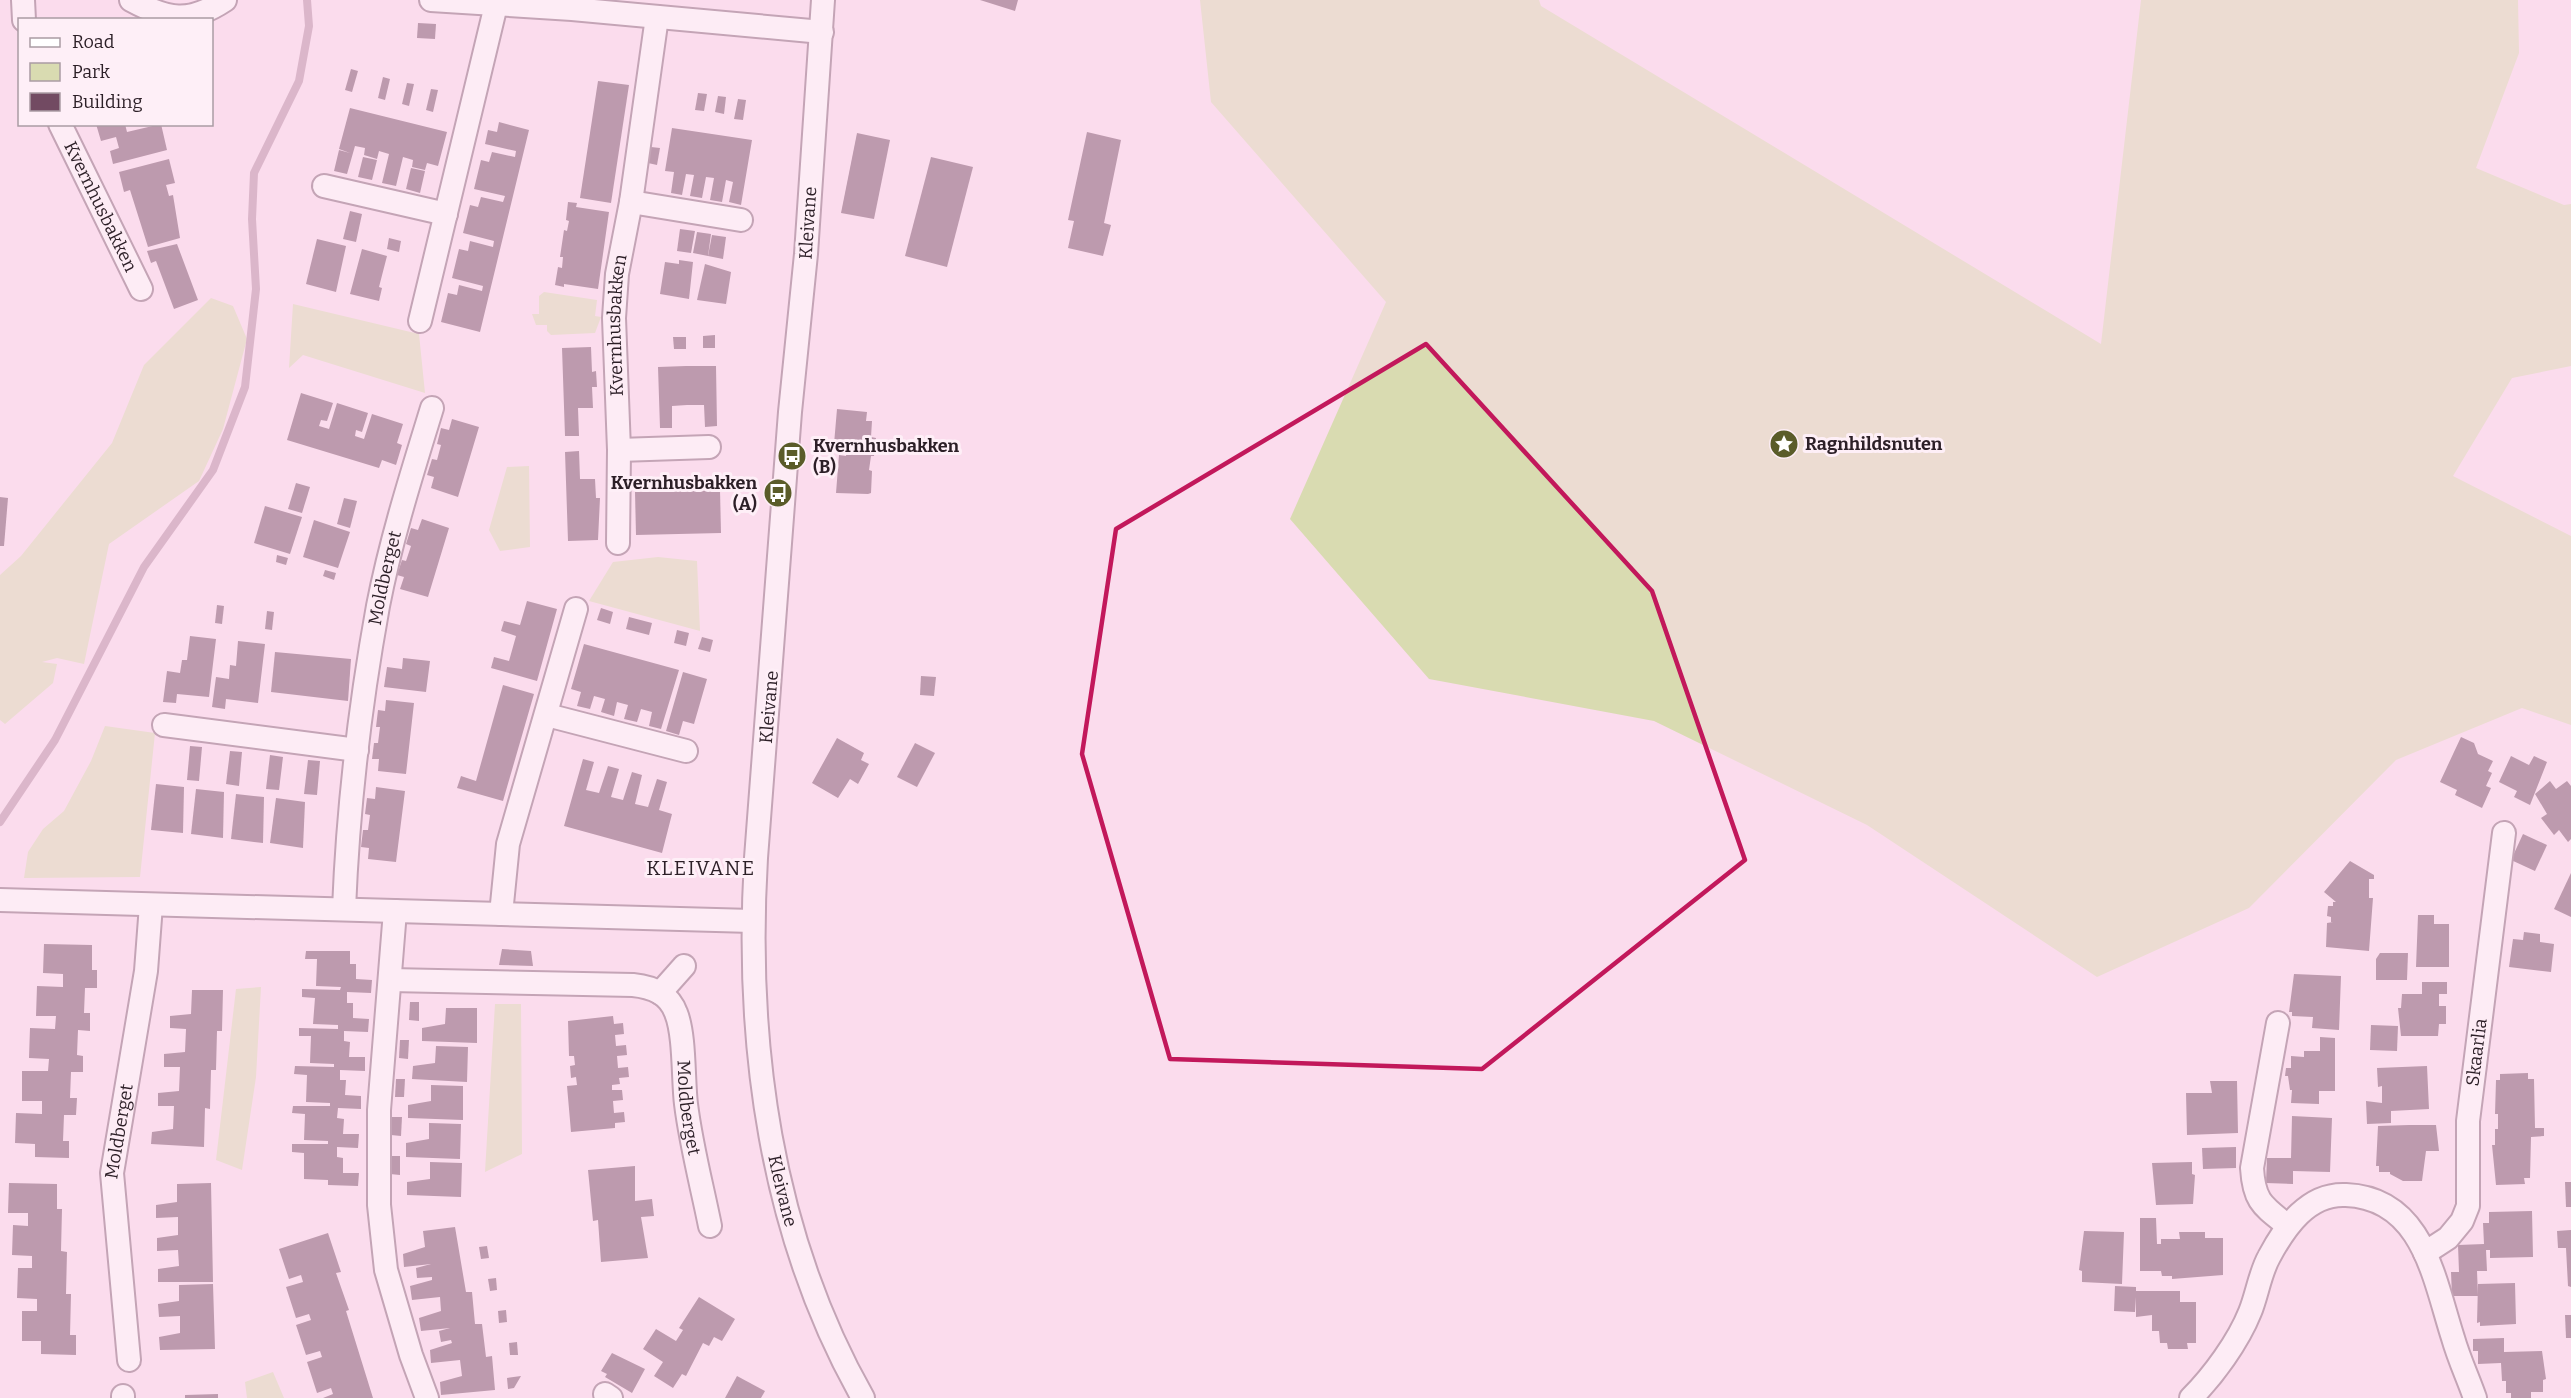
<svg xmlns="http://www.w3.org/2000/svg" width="2571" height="1398" font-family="Bitter,serif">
  <rect width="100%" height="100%" fill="#fbdced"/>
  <!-- green -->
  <g fill="#d9dbb1">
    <polygon points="1200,0 1539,0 1541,6 2101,344 2141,0 2518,0 2519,53 2476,168 2564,205 2571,204 2571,366 2512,378 2453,476 2571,536 2571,725 2522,708 2396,760 2249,908 2097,977 1867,825 1654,721 1429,679 1290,519 1386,302 1211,102"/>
    <polygon points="544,292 597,300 595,316 601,317 595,333 551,335 547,331 547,325 536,325 532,314 539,314 539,296"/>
    <polygon points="211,298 233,306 247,339 223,429 199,481 109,544 84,664 57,658 42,662 57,664 53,683 5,724 0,720 0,575 21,556 112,443 144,365"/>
    <polygon points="293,304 419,334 425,393 303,355 289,368"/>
    <polygon points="529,466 530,547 500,551 489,530 507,467"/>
    <polygon points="658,557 697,561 700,631 589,601 613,562"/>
    <polygon points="105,726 155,733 140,877 24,878 28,852 43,829 64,811 91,761"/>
    <polygon points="261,987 256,1077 242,1170 216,1160 236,989"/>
    <polygon points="495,1004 521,1004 522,1154 485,1172"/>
    <polygon points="273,1372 284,1398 247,1398 245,1382"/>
  </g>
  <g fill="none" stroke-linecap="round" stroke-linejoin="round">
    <!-- stream -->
    <polyline stroke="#b488a1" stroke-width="8" points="0,822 55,740 144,567 213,470 245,387 256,289 252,219 254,173 299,81 309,26 307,0"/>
  </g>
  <!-- building -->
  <g fill="#724a62">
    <polygon points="980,0 1018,0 1015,11"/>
    <polygon points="418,23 436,24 435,39 417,38"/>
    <polygon points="351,69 358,71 352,92 345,90"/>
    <polygon points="383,77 390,79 385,100 378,98"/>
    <polygon points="598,81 629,85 611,203 580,198"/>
    <polygon points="407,83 414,84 409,106 402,104"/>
    <polygon points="431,89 438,90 433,112 426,110"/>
    <polygon points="698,93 707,94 704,111 695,110"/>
    <polygon points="718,96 726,97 724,114 715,112"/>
    <polygon points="738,99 746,100 743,120 734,119"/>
    <polygon points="350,108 447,132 438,166 427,163 425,170 412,167 413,160 403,157 396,186 382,183 389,154 379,151 377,159 364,155 365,148 355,146 347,174 334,171 339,150 350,153 339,149"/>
    <polygon points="499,122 529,130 480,332 441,322 448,293 457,295 459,285 482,291 483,286 452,278 459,249 468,251 470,241 493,247 494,241 463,233 470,205 478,207 481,197 503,202 505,196 474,189 481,160 489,162 492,152 515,157 516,151 485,144 488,130 497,132"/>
    <polygon points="96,124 125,124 127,132 161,124 167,150 113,164 110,151 119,148 116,137 101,141"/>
    <polygon points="672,128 752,140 741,205 729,202 733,182 726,180 722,202 710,200 714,178 706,177 702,198 690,196 694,175 686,174 682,195 671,193 674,172 665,171"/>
    <polygon points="1087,132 1121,140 1104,223 1111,225 1103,256 1068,248 1074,221 1068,220"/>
    <polygon points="857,133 890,140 874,219 841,213"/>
    <polygon points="651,147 660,148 657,165 648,163"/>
    <polygon points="363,157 377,160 372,180 358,177"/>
    <polygon points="931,157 973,167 947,267 905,256"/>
    <polygon points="169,159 175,183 166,185 169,196 173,195 180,238 148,247 130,190 124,192 119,172"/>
    <polygon points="411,168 425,171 420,193 406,189"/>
    <polygon points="568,202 577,203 576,207 609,212 598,289 564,284 564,287 555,285 558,267 562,268 563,257 560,257 564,230 567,231 569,221 566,220"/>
    <polygon points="350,211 362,214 356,242 343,239"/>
    <polygon points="680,229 695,231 691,253 677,251"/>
    <polygon points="697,232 711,234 708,256 693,253"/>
    <polygon points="712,235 726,237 723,259 708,256"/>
    <polygon points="389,238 401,241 399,252 387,249"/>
    <polygon points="317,239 346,246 336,292 306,284"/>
    <polygon points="177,244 198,300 174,309 156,261 151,263 147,251"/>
    <polygon points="362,249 387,256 379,287 382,288 379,301 350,294"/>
    <polygon points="679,260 693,262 689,299 660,294 665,262 679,264"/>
    <polygon points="705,264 731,272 726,304 697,300"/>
    <polygon points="715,335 715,348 703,348 703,336"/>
    <polygon points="673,337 686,337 686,349 674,349"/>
    <polygon points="591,347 592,372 596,371 597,387 592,387 593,408 578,408 579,436 565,436 562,348"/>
    <polygon points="686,366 716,366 717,426 705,427 704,405 687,405 672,406 672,428 660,428 658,367"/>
    <polygon points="301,393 333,403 327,421 321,420 319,426 329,429 337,403 368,413 362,432 356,430 355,436 364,439 372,414 403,424 397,443 402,445 396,465 382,460 379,468 287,440"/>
    <polygon points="837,409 867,412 866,421 872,421 871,437 876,438 874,456 871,456 869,470 872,471 871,493 868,494 836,493 839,455 846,456 847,445 834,444"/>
    <polygon points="452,419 479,427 458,497 431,488 434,477 427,475 432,459 437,460 441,445 437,444 441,428 449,430"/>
    <polygon points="579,451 580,479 595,479 596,498 600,498 598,540 568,541 565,452"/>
    <polygon points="296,483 310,487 302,513 288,509"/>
    <polygon points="720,490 721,533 636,535 635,492"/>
    <polygon points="0,497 8,498 4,546 0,546"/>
    <polygon points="344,498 357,501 350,528 337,524"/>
    <polygon points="265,506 302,517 290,554 254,543"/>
    <polygon points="422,519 449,528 428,597 400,589 404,577 397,575 402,560 406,561 411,546 406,544 411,528 418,530"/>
    <polygon points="314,520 350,532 338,568 303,557"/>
    <polygon points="277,555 288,558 286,565 276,562"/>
    <polygon points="325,570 336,573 334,580 323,576"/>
    <polygon points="527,601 557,609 537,681 491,668 494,657 509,661 516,636 501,631 504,621 520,625"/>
    <polygon points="217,605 224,606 222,624 215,623"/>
    <polygon points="601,608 613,612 610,624 597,620"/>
    <polygon points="267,611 274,612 272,630 265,629"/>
    <polygon points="629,617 652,623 649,635 626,629"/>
    <polygon points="677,630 689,633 686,646 674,643"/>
    <polygon points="190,636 216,639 209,697 177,694 176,703 163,702 167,671 180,673 182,660 187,660"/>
    <polygon points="702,637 713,640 710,652 698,649"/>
    <polygon points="238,641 265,644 258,703 226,699 225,709 212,707 216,677 229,679 230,665 236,666"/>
    <polygon points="584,644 679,670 661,729 649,726 652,712 641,709 637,722 624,719 628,705 617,702 614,716 601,712 605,699 594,696 590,709 577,706 581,692 571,689"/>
    <polygon points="275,652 351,659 348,701 271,692"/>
    <polygon points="403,658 430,661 426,692 384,687 387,667 402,669"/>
    <polygon points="683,672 707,679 694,724 683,721 679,735 666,731"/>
    <polygon points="921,676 936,677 934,696 920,695"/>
    <polygon points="503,685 534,694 503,801 457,788 461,776 476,781"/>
    <polygon points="386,700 414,703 406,774 378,771 379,759 372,759 374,743 378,743 380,727 376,727 378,710 385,711"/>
    <polygon points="2461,737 2474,743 2478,754 2493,761 2488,771 2492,773 2486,786 2491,788 2482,808 2455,795 2457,790 2440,782"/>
    <polygon points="837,738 864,753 861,760 869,764 858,784 850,779 838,798 812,783"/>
    <polygon points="915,743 935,753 917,787 897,777"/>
    <polygon points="190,746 202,747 199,781 187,780"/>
    <polygon points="230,751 242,752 239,786 226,784"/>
    <polygon points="270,755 283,757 279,790 266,789"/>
    <polygon points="2511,756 2529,765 2534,756 2547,762 2530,805 2514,797 2517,791 2499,782"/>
    <polygon points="583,759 594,762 586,790 599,793 608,766 619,769 611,797 623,800 632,772 642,775 635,804 648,807 657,779 667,782 659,810 672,814 662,853 564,826"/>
    <polygon points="308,760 320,761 317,795 304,794"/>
    <polygon points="2550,781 2556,789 2567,781 2571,786 2571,839 2568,842 2559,830 2554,835 2541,818 2547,814 2535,794"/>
    <polygon points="156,784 184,787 183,833 151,830"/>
    <polygon points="376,787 405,791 396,862 368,859 369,848 361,847 363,830 368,830 370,815 365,814 367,798 375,799"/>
    <polygon points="196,789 224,792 223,838 191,834"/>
    <polygon points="236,794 264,797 263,843 231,839"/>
    <polygon points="276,798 305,802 303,848 270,843"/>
    <polygon points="2523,834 2547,845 2535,871 2511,860"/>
    <polygon points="2350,861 2374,875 2374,879 2369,879 2369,898 2373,898 2369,951 2326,947 2327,923 2333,922 2331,922 2331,917 2327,916 2328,906 2333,906 2333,902 2336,902 2324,892"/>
    <polygon points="2571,873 2571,917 2554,909"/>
    <polygon points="2418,915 2434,915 2434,924 2449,924 2449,967 2416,967"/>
    <polygon points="2524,932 2540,934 2540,942 2554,944 2551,972 2509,967 2513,939 2523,940"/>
    <polygon points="44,944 92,945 92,970 97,970 97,988 85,988 84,1013 90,1013 90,1031 78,1030 77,1055 83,1056 83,1072 71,1072 70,1098 77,1098 76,1115 64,1115 63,1141 69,1141 69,1158 35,1157 35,1144 15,1143 16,1113 42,1114 42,1101 22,1101 22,1071 48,1071 49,1059 29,1058 30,1028 55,1029 56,1016 36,1016 37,986 63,987 63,974 43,973"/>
    <polygon points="502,949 531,951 533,966 499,965"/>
    <polygon points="306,951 350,951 350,964 356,964 356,979 372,980 371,993 347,992 347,1003 353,1003 353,1018 369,1019 368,1032 344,1031 344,1041 350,1042 349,1057 365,1057 365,1071 340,1070 340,1080 346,1080 345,1095 361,1096 361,1109 338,1108 337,1118 344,1119 343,1134 359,1134 358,1148 337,1147 337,1157 343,1158 343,1173 359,1173 358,1186 328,1185 328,1180 304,1179 304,1153 292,1152 292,1144 328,1144 328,1141 304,1140 305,1114 292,1113 293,1106 330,1106 330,1103 306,1102 307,1075 294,1074 295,1066 334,1067 334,1064 310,1063 311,1036 299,1036 299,1028 338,1029 338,1025 313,1024 315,998 302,997 302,989 340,990 341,987 316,986 317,959 305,959"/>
    <polygon points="2380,953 2408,953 2407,980 2376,980 2376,959"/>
    <polygon points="2294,974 2341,976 2339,1030 2312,1028 2313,1017 2292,1016 2292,1012 2289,1012"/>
    <polygon points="2422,982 2447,982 2447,994 2439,994 2439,1006 2446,1006 2446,1024 2439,1024 2438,1036 2401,1036 2398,1008 2401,1008 2402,994 2422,994"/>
    <polygon points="192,990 223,990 222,1031 217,1031 216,1070 211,1070 210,1109 205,1108 204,1147 151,1144 152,1132 173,1129 174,1106 158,1106 158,1093 179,1091 180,1067 164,1067 164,1054 185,1052 186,1029 170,1028 170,1016 191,1014"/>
    <polygon points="410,1002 419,1002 419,1021 409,1020"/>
    <polygon points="446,1008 477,1008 477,1043 422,1041 422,1028 445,1024"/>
    <polygon points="613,1016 614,1024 623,1023 624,1034 615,1035 616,1046 626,1045 627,1055 617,1056 618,1068 628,1067 629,1077 619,1078 620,1084 612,1085 612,1090 622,1090 623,1100 613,1101 614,1113 624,1112 625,1122 615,1123 615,1128 571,1132 567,1086 577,1085 576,1077 571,1078 570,1066 575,1065 574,1056 569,1056 568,1021"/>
    <polygon points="2371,1025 2398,1026 2397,1051 2370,1050"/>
    <polygon points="2320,1037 2335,1038 2335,1091 2319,1091 2319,1104 2291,1103 2292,1090 2290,1090 2288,1076 2285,1076 2286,1068 2291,1068 2291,1056 2304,1057 2304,1051 2320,1051"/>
    <polygon points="400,1040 409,1040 408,1059 399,1058"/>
    <polygon points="436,1046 468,1047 467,1082 412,1079 413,1066 435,1063"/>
    <polygon points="2427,1066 2429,1109 2391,1111 2391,1123 2367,1124 2366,1101 2382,1103 2382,1086 2378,1087 2377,1068"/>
    <polygon points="2528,1073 2528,1079 2534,1079 2535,1128 2544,1128 2544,1136 2531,1137 2530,1178 2524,1178 2525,1184 2496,1185 2492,1145 2495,1145 2495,1129 2498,1129 2498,1114 2495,1114 2496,1080 2500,1080 2500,1074"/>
    <polygon points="396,1079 405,1079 404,1097 395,1097"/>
    <polygon points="2210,1081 2237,1081 2238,1133 2187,1135 2186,1093 2212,1093"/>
    <polygon points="431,1085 463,1086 463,1120 408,1118 408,1105 431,1101"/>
    <polygon points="2292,1116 2332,1118 2330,1172 2293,1171 2293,1184 2266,1183 2267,1158 2291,1158"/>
    <polygon points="392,1117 402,1117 401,1136 391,1135"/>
    <polygon points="429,1123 461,1124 460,1159 406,1157 406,1143 429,1139"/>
    <polygon points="2409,1125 2436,1125 2439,1151 2426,1151 2422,1181 2403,1181 2390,1174 2390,1172 2379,1172 2379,1166 2376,1166 2378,1126"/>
    <polygon points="2236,1147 2236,1168 2203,1169 2202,1148"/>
    <polygon points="391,1156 400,1156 400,1175 390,1174"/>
    <polygon points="430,1162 462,1163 461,1197 407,1195 407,1182 430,1179"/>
    <polygon points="2192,1162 2192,1174 2195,1175 2193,1204 2156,1205 2152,1163"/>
    <polygon points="635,1166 635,1201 652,1199 654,1216 641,1217 648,1258 601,1262 598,1220 593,1221 588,1170"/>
    <polygon points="2565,1182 2571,1182 2571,1207 2566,1207"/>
    <polygon points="9,1183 57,1184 57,1209 62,1209 61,1251 67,1252 66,1294 71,1294 70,1335 76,1335 76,1355 41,1354 41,1341 22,1341 22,1311 37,1311 37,1299 17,1298 18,1268 32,1268 32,1256 12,1255 13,1225 28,1226 28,1213 8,1213"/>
    <polygon points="211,1183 213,1282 158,1282 158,1269 179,1266 178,1250 157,1251 157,1238 178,1235 178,1217 156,1218 156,1205 177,1202 177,1184"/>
    <polygon points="2532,1211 2533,1257 2490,1258 2490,1250 2486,1250 2487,1271 2477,1271 2478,1296 2452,1296 2451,1272 2459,1272 2458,1245 2484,1244 2483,1223 2489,1223 2489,1212"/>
    <polygon points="2140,1218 2156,1218 2157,1244 2161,1244 2161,1239 2180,1239 2179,1232 2205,1232 2205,1238 2223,1238 2223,1275 2172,1279 2172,1276 2162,1276 2161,1271 2140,1271"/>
    <polygon points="455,1227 466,1292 472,1292 475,1324 482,1324 486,1357 492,1356 495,1390 441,1395 440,1382 462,1376 460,1360 431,1363 430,1350 452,1343 451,1340 441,1342 439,1331 450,1328 421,1331 419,1318 441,1311 440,1297 412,1300 410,1286 432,1280 432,1277 417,1278 416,1268 431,1264 404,1267 403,1254 425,1247 423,1231"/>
    <polygon points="2571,1230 2571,1287 2568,1286 2566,1248 2558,1248 2557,1231"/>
    <polygon points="2084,1231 2124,1232 2122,1284 2082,1282 2082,1271 2079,1270"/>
    <polygon points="328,1233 341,1272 336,1273 349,1310 346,1311 373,1398 323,1398 333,1394 331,1388 317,1393 307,1362 322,1357 320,1351 306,1355 296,1325 311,1320 309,1314 296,1318 286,1287 303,1282 301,1275 289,1279 279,1249"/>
    <polygon points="487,1246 489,1258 481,1259 479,1247"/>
    <polygon points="496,1278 497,1290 490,1291 488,1279"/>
    <polygon points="2515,1283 2516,1324 2480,1326 2480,1322 2477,1323 2478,1284"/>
    <polygon points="213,1284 215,1349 160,1350 159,1337 180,1333 180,1316 159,1317 158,1304 179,1301 179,1285"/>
    <polygon points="2115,1286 2136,1287 2136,1291 2180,1291 2180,1302 2196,1302 2196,1343 2187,1343 2188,1349 2168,1349 2167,1343 2160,1343 2159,1331 2152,1331 2152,1315 2136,1317 2136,1297 2135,1312 2114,1311"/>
    <polygon points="699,1297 735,1319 722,1341 714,1337 709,1346 703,1343 686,1376 682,1374 673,1388 654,1376 663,1362 643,1349 656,1329 676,1341 683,1330 679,1328"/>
    <polygon points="506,1310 507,1322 499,1323 498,1311"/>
    <polygon points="2565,1315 2571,1315 2571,1338 2566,1338"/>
    <polygon points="2504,1338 2504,1352 2542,1351 2546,1379 2543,1380 2543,1392 2531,1392 2531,1398 2511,1398 2511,1393 2506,1393 2506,1381 2502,1381 2501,1363 2478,1364 2478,1351 2473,1351 2473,1339"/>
    <polygon points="517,1342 518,1355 510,1355 509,1343"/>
    <polygon points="612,1353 645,1369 632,1393 605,1377 607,1374 601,1371"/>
    <polygon points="521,1376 514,1388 508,1389 507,1378"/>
    <polygon points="737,1376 765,1391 761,1398 725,1398"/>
    <polygon points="218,1394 218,1398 185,1398 185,1395"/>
  </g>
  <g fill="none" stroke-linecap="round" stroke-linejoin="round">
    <!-- street casing -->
    <g stroke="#816173" stroke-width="26">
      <g id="street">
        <polyline points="23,0 24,20"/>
        <path d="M131 0C168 20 189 24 225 0"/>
        <polyline points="431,0 572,9 822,32"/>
        <path id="s1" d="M823 0 806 254 790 412 756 858C745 1043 770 1234 863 1398"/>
        <path id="s2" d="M60 124 141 289"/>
        <polyline points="324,186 446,214"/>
        <polyline points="631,202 741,220"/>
        <polyline points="420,321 496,5"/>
        <polyline points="619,450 709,447"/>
        <path id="s3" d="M618 543 619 450 614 318 617 274 631 202 657 17"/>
        <polyline points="547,715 686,751"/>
        <polyline points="164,725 357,750"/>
        <polyline points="0,900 752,921"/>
        <path id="s4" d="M344 909C348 808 360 705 378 606 391 539 412 473 432 408"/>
        <polyline points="395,911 379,1110 379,1205 386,1270 411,1355 427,1398"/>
        <polyline points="501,914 508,844 576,609"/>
        <path id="s5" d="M390 980 633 985C653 987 669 994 676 1013 685 1035 683 1080 686 1104 691 1145 702 1186 710 1226"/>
        <polyline points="660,993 684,966"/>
        <path d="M2278 1023 2252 1168C2254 1202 2263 1206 2288 1226"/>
        <path id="s6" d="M2425 1253 2448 1238 2462 1221 2468 1206V1121L2504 833"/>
        <path id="s7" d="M129 1360 112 1173 146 971 151 905"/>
        <polyline points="605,1394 611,1398"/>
        <polyline points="123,1396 123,1398"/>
        <path d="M2191 1398C2213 1376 2238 1342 2250 1312 2257 1295 2260 1273 2269 1257 2285 1227 2308 1193 2346 1195 2423 1198 2434 1279 2453 1338 2459 1359 2468 1378 2475 1398"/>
      </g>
    </g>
    <!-- street -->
    <use href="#street" stroke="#fff" stroke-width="22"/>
  </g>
  <!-- marked area -->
  <path d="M0 0H2571V1398H0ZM1426 344 1652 591 1745 860 1482 1069 1170 1059 1082 754 1116 529Z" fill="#fbdced" fill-opacity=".55" fill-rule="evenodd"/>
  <path fill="none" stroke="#c2185b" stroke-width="4.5" stroke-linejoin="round" d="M1426 344 1652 591 1745 860 1482 1069 1170 1059 1082 754 1116 529Z"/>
  <!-- icons -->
  <defs>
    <g id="sight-disc" transform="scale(1.5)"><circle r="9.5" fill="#5a5c29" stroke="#feeff7"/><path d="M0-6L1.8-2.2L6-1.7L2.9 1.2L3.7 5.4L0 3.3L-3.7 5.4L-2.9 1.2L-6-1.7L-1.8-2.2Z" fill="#fff"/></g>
    <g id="bus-disc" transform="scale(1.5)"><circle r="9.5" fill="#5a5c29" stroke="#feeff7"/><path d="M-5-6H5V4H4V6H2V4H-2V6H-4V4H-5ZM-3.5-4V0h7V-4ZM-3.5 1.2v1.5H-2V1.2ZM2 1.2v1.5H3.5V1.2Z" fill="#fff"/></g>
  </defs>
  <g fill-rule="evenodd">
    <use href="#sight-disc" x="1784" y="444"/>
    <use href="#bus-disc" x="792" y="456"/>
    <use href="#bus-disc" x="778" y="493"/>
  </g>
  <g text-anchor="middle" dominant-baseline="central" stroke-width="6" stroke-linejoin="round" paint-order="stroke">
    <!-- street labels -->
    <g font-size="18" fill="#2c1f27" stroke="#feeff7">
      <text stroke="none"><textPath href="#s2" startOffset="92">Kvernhusbakken</textPath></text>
      <text transform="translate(808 223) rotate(-86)">Kleivane</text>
      <text stroke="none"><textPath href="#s3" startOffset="218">Kvernhusbakken</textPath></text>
      <text stroke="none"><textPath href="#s4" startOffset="334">Moldberget</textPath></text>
      <text transform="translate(769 707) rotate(-85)">Kleivane</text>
      <text stroke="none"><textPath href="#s6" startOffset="220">Skaarlia</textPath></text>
      <text stroke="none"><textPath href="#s5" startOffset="393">Moldberget</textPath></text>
      <text stroke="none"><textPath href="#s7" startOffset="230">Moldberget</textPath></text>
      <text stroke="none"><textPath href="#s1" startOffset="1196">Kleivane</textPath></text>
    </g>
    <!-- poi labels -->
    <g font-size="18" font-weight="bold" fill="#2c1f27" stroke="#feeff7" text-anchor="start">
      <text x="1805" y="444">Ragnhildsnuten</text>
      <text x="813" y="446">Kvernhusbakken<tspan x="813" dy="21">(B)</tspan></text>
      <text x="757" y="483" text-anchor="end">Kvernhusbakken<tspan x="757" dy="21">(A)</tspan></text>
    </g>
    <!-- neighbourhood labels -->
    <g font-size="20" letter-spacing="1.5" fill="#2c1f27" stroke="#feeff7">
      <text x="701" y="868">KLEIVANE</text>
    </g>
  </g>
  <!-- legend -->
  <rect x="18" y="18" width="195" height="108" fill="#feeff7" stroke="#aa9ca4" stroke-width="1.5"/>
  <rect x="30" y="38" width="30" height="9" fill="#ffffff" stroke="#aa9ca4" stroke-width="1.5"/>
  <text x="72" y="48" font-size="18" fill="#2c1f27">Road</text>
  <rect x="30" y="63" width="30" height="18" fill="#d9dbb1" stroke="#aa9ca4" stroke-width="1.5"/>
  <text x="72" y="78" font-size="18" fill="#2c1f27">Park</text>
  <rect x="30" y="93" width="30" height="18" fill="#724a62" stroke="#aa9ca4" stroke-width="1.5"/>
  <text x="72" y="108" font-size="18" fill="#2c1f27">Building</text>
</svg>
